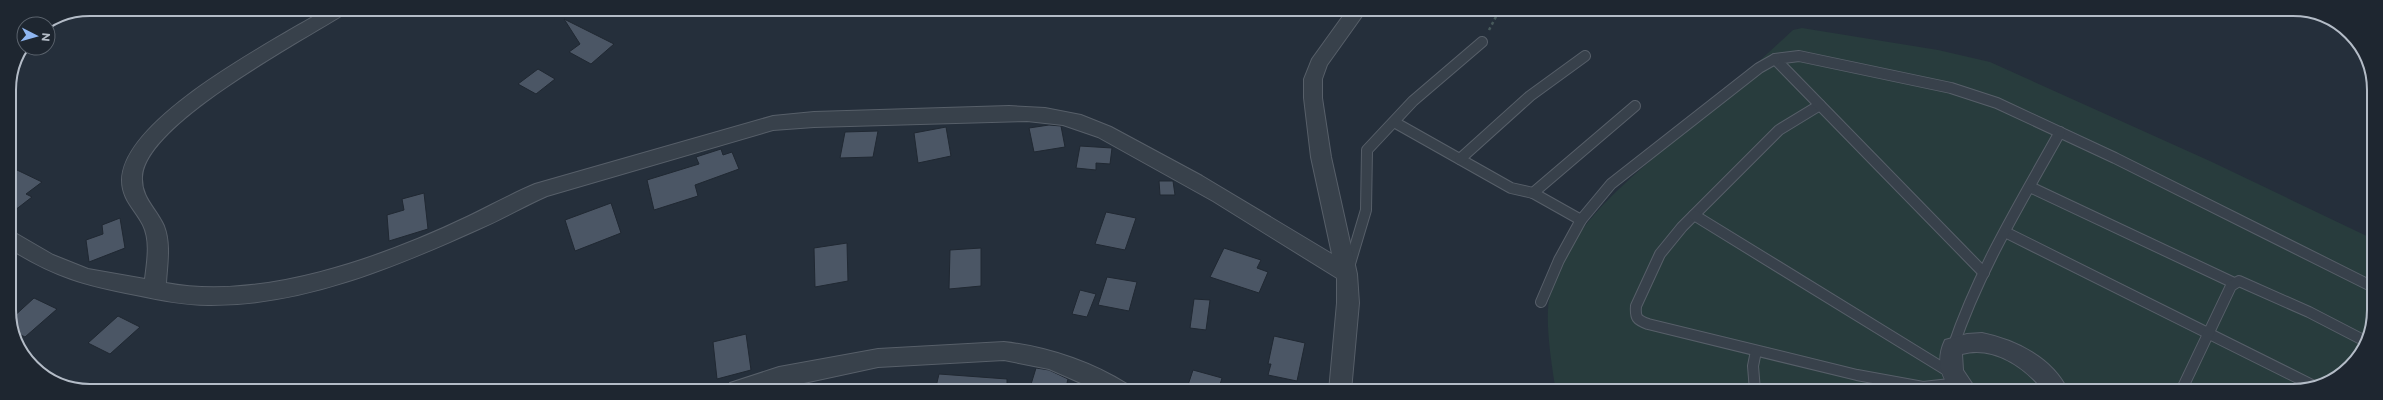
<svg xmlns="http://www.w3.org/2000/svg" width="2383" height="400" font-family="Montserrat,sans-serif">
  <rect width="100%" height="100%" fill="#252f3b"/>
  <!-- green -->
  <path fill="#283c3d" d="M1802 28 1938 50 1990 62 2212 162 2373 239C2373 290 2383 362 2324 385 2315 388 2303 389 2294 391H1556C1552 368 1545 323 1549 300 1563 228 1629 181 1679 135 1717 100 1755 65 1793 30Z"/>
  <!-- building -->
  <g fill="#4b5665" stroke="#202832">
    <polygon points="564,19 614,44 591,64 569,52 580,44"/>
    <polygon points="538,69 555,79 536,94 518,84"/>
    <polygon points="1049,125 1061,126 1065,147 1034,152 1029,128"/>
    <polygon points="946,127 951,156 918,163 914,133"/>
    <polygon points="878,131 873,157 840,158 845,132"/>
    <polygon points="1080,146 1112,148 1110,164 1096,163 1096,170 1076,168"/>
    <polygon points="721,149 723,155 732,152 739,169 695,185 698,196 654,210 647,180 699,164 696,157"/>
    <polygon points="17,170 42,182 26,194 32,197 10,214 10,175"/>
    <polygon points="1159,181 1173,181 1175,195 1160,195"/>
    <polygon points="424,193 428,229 389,241 387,215 404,210 402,199"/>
    <polygon points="611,203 621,233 575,251 565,220"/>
    <polygon points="1106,212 1136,218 1125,250 1095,244"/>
    <polygon points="120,218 125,248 89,262 86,240 103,234 102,225"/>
    <polygon points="847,243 848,281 815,287 814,248"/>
    <polygon points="981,248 981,286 949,289 950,250"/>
    <polygon points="1224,248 1261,260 1257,268 1268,272 1259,293 1210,277"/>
    <polygon points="1107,277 1137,282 1129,311 1098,305"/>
    <polygon points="1080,290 1096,294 1087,317 1072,314"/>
    <polygon points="34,298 57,309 25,337 13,331 11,319"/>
    <polygon points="1194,299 1210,300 1206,330 1190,328"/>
    <polygon points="118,316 140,327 110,354 88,343"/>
    <polygon points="746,334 751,370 717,379 713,342"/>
    <polygon points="1274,336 1305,343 1297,381 1268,375 1271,364 1268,364"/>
    <polygon points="1036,368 1049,370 1068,379 1065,391 1029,391"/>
    <polygon points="1193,370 1222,378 1218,391 1186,391"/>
    <polygon points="939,374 1007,379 1007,391 935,391"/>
  </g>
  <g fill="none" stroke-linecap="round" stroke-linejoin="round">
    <!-- service casing -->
    <g stroke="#575f69" stroke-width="12">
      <g id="service">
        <path d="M1820 105 1779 130 1682 227 1660 254 1636 306C1635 318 1637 320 1648 324L1857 375 1923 387 1919 391"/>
        <polyline points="1394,122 1511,188 1533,193"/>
        <polyline points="1460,159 1530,96 1585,56"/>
        <polyline points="2030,187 2234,283"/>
        <polyline points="1694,215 1951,373"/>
        <polyline points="1581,220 1533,193 1635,106"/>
        <polyline points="2005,232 2316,387"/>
        <polyline points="1349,267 1366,210 1367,150 1413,101 1482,42"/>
        <polyline points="1984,273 1775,59 1799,56 1951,88 1997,103 2115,158 2373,287"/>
        <polyline points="1541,302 1559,260 1581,220 1611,184 1759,68 1775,59"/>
        <path d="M1953 347C1979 270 2021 202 2060 132"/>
        <polyline points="1923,387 1959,383"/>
        <polyline points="1755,391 1753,366 1756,351"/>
        <polyline points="2181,391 2231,286 2239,281 2309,312 2367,342"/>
      </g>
    </g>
    <!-- minor casing -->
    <g stroke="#575f69" stroke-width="2">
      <g id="minor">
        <path d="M326 9H349L346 13C302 41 144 124 142 177 141 198 156 208 164 226 171 244 167 265 166 283 261 301 381 258 467 217 490 206 511 194 535 184L773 116 814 112 1009 106 1045 108 1081 115 1111 127 1202 176 1332 254 1311 157 1304 98V79L1312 59 1348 9H1367L1327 65 1322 79V98L1331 157 1357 274 1359 303 1351 391H1329L1337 303V278L1213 201 1098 137 1063 125 1027 121 814 127 773 130 547 196C524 206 503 219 479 229 395 267 302 306 208 305 184 305 160 300 136 295 84 285 55 277 10 249V230L53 255 88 269 145 279C147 262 151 241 143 225 135 209 122 200 122 180 123 117 277 39 326 9Z"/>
        <path d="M1982 333C2016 340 2053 358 2068 391H2044C2025 367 1993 345 1962 354L1963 370 1977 391H1952C1940 375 1936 359 1945 340L1967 334Z"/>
        <path d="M1004 342C1048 347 1089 361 1127 384L1130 391H1099L1049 369 1004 360 878 367 767 391 727 390 730 383 779 367 878 349Z"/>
      </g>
    </g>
    <!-- path -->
    <polyline stroke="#47595b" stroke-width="2.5" stroke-dasharray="3 3" stroke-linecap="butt" points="1489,30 1500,9"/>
    <!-- service -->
    <use href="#service" stroke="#38414b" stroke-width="10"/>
    <!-- minor -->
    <use href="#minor" fill="#38414b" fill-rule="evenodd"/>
  </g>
  <!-- crop -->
  <path d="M0 0H2383V400H0ZM90 16H2293A74 74 0 0 1 2367 90V310A74 74 0 0 1 2293 384H90A74 74 0 0 1 16 310V90A74 74 0 0 1 90 16Z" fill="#1e2630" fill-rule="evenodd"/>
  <path fill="none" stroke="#b4bcc7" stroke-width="2" d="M90 16H2293A74 74 0 0 1 2367 90V310A74 74 0 0 1 2293 384H90A74 74 0 0 1 16 310V90A74 74 0 0 1 90 16Z"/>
  <!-- north arrow -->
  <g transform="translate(36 36) rotate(96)"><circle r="19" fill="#1e2630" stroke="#5a626c"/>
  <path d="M0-3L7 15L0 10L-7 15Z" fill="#8fb6f1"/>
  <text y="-6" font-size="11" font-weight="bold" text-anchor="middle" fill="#b4bcc7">N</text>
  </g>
</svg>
